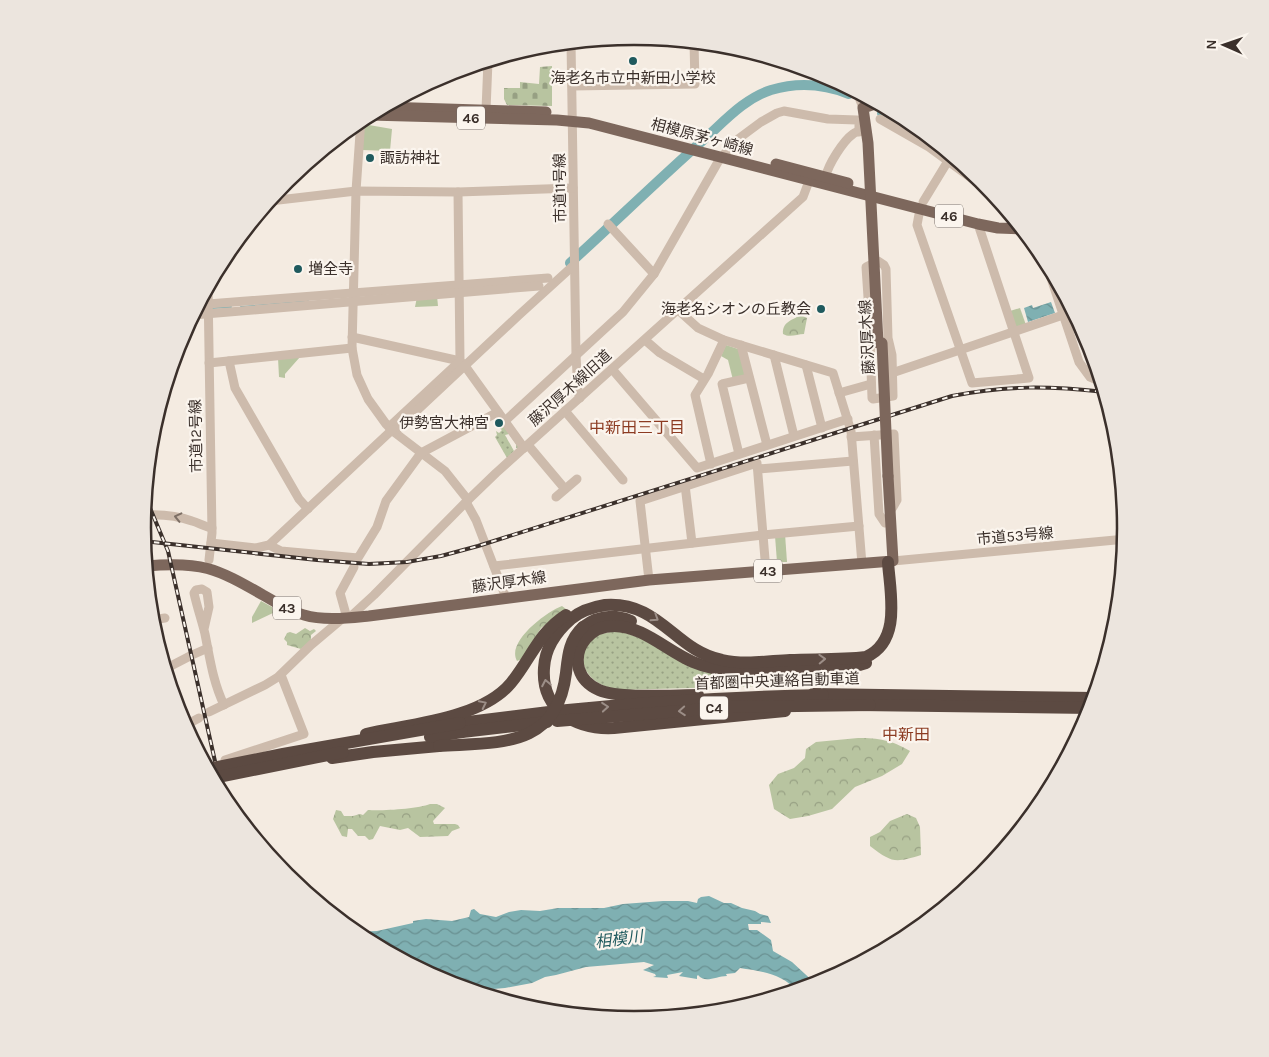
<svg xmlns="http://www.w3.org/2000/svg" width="1269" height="1057" font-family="Karla,'Noto Sans JP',sans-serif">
  <defs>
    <pattern id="grass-dots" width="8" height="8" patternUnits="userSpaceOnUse" patternTransform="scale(1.25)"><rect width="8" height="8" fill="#b8c4a0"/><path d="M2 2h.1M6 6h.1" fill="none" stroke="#97a083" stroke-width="1.8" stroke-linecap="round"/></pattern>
    <pattern id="forest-crowns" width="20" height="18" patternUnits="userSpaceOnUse" patternTransform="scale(1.25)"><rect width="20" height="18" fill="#b8c4a0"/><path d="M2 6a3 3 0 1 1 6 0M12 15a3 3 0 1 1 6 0" fill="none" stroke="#97a083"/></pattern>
    <pattern id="cemetery-stones" width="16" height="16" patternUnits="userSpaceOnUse" patternTransform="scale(1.25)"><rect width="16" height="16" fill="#b8c4a0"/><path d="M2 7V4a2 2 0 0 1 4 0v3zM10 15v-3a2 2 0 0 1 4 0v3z" fill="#97a083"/></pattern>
    <pattern id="water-waves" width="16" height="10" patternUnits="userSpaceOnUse" patternTransform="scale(1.25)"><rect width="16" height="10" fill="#7fb0b2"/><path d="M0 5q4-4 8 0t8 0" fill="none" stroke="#699091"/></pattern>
  </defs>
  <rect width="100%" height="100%" fill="#f4ebe1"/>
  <!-- grass -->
  <g fill="url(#grass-dots)">
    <polygon points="502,423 520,447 516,448 516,444 509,434 505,435 514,451 507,458 495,437 497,435 496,431 499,433 502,430 497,427"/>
    <path d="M618 630 736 674 797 677V685L790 684 789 680 772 681V685L766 686 618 690C600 687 579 674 584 653 585 647 591 641 594 636Z"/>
  </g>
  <!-- forest -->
  <g fill="url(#forest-crowns)">
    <path d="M801 315 807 318 804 334C797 334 790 338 783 334 782 322 792 320 801 315Z"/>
    <path d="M562 606 566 609 541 628 522 659 517 661C506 642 546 612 562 606Z"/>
    <polygon points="305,628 310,631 314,629 316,631 311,635 311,641 301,649 287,645 287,642 284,639 287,633 290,632 296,634"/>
    <path d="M858 738C879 738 891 740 910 751L902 764 882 776 855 787 832 809 808 816 790 819 774 809 769 785 778 774 794 768 805 758 806 749 816 742Z"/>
    <path d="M430 804H437L445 808 433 821 434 824H455L458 825 460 828 452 831 448 836 420 837 408 828 400 830 380 826 373 839 369 840 365 836H358L352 829H348L347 837 342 836 333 819 336 810 341 811 344 816H353L360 814 363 815 368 810C381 811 418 809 430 804Z"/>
    <path d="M907 814 916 818 920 827 921 855C895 863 892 863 870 846V837L880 832 890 821Z"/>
  </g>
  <!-- cemetery -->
  <polygon fill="url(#cemetery-stones)" points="552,66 552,106 507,105 504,99 504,88 520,88 520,82 539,84 540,67"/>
  <!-- green -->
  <g fill="#b8c4a0">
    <polygon points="363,124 392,129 390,151 362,150"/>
    <polygon points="437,296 438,306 415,307 417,297"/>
    <polygon points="1020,308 1026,325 1018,327 1015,326 1010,311"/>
    <polygon points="726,345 738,349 746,376 733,380 728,360 721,356"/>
    <polygon points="300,357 285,374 285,378 279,377 278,358"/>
    <polygon points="785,534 787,562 777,562 775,536"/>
    <polygon points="261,601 272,607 273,613 252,623 252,617"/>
  </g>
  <!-- water -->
  <g fill="url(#water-waves)">
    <polygon points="921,130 983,181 990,189 917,137"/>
    <polygon points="1051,302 1055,313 1028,322 1024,308 1032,305 1033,308"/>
    <path d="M709 896 724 903H731L742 908 755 911 760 914 768 916 771 923 761 922V924H748L749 930H757L771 940 773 951 792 962 817 985 796 991C784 974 760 971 740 968L735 973 726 974 727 976C716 976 705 984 698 975L697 976V979L679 976 683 972 667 975 668 978 653 977 656 976 655 974 643 970 654 965 644 962 586 967 556 975 545 977 532 983 505 988 493 989 488 988 475 992 446 983 361 938 354 932 377 931 413 923V921L426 919 452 921 469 917 471 910 474 909 480 914 496 917 509 912 521 910 540 911 558 908H604L623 904 663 901H688L697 903 698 899 701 897Z"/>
    <polygon points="523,1003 542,1006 548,1012 538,1011 519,1005"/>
  </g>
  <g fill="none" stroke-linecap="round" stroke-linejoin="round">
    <!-- stream -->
    <g stroke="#7fb0b2" stroke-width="2">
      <polyline points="241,307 308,301"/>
      <polyline points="211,308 231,307"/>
      <polyline points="196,310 206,309"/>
    </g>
    <!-- river -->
    <g stroke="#7fb0b2" stroke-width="10">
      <polyline points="882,113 923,138"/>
      <path d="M570 263C614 223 657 181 701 142 723 123 743 99 771 90 798 82 824 84 849 94"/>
    </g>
    <!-- minor -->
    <g stroke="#cdbbac" stroke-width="9">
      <polyline points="571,42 576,355 578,392 580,398"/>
      <polyline points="572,86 695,84 694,42"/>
      <polyline points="857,92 863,108"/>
      <polyline points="486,110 488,61"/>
      <polyline points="361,119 356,191 352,348 357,375 368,399 386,424 394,432 445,471 468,500"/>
      <polyline points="880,119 929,147 996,196"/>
      <path d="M826 176C828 165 843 141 853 134 856 131 860 131 864 131"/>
      <polyline points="458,192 460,361 465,366 524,448"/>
      <polyline points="270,201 356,191 458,192 573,188"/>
      <polyline points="923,202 948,161"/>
      <polyline points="920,209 917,225 972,383 1029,378 978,224"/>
      <polyline points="608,224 654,274"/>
      <polyline points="1043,254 1079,362 1090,377 1102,382"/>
      <polyline points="874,263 866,267 869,312 872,398 873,399 893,396 892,355 888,338 886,269 884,265 878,261"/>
      <polyline points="208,288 212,533 209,560"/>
      <polyline points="208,304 548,278"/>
      <polyline points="678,310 698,328 724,340 833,373 851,431 862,564"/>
      <polyline points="193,315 539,286"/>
      <polyline points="352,337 460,361"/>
      <polyline points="645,340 660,353 704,379"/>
      <polyline points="741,345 767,445"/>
      <polyline points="774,355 794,436"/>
      <polyline points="229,361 235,388 299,499 308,509"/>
      <polyline points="209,363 352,348"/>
      <polyline points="806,365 822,428"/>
      <polyline points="612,369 697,468 848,419"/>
      <polyline points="892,373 1063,315"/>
      <polyline points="839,393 871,384"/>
      <polyline points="565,411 623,480"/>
      <polyline points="505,421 623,312 654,274 718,162 734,142 761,122 777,113 784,111 828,119 857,120 859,122 859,132"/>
      <polyline points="389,427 460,361"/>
      <polyline points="394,432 519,315 574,265"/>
      <polyline points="874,435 879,514 885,523"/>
      <polyline points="851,437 894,434 897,500 893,507 890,511"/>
      <polyline points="528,445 565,489"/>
      <polyline points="739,454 722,384 749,378"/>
      <polyline points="711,464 695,395 708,374 724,340"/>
      <polyline points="758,469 853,461"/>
      <polyline points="685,485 692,543"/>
      <polyline points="556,497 577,479"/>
      <polyline points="466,502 476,520 506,598"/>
      <path d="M144 515C161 514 176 515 192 521 199 523 205 527 212 528"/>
      <polyline points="211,543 256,548 269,545 392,430"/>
      <polyline points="269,545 281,551 358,558 377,527 386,501 421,453 498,412"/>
      <polyline points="893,561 1126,539"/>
      <polyline points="494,566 763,535 859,526"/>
      <polyline points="649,580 640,501 757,463 766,571"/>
      <polyline points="347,618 340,593 354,567"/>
      <polyline points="349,618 374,595 468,500 496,473 803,197 809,181"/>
      <polyline points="151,620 165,618"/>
      <path d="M204 629 209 607 207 592 202 589 196 590 194 593C197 607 202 621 205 634 210 659 213 682 224 705"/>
      <polyline points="192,655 208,648"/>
      <polyline points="165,669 190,656"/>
      <polyline points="209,712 265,685 278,677 311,645 343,618"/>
      <polyline points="184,726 199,718"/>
      <polyline points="225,760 304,734 281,675"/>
    </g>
    <!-- major -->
    <g stroke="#7d675c" stroke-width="11">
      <polyline points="383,107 546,112"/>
      <polyline points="369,115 557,120 589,123 978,224 998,228 1022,229"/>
      <polyline points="776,164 848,183"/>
      <polyline points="878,343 868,143 863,108 878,103"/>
      <path d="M146 566C201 561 216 568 263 595 276 602 289 611 304 615 324 621 348 618 369 616L649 580 893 561 888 476"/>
    </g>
    <!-- highway -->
    <g stroke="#5c4a42" stroke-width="12">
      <path d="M583 627C598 616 614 614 631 621"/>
      <polyline points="813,694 1095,698"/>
      <path d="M698 695C673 695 620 699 599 690 590 686 582 679 579 669 573 646 591 626 614 626 643 626 667 651 693 662 724 675 758 671 791 670 816 669 842 671 866 663"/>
      <polyline points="859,705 1092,708"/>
      <path d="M785 711 614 728C576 730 541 710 544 668 545 649 556 632 571 619 580 611 593 607 605 605 660 601 675 651 722 660 744 665 768 661 790 660 815 659 841 660 866 657 902 641 890 593 888 562"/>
      <polyline points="460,723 557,711"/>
      <polyline points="462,732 547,722"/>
      <path d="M366 734C410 724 481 719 511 683 531 659 538 633 566 615"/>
      <polyline points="332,758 373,752 439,746"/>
    </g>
    <!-- rail casing -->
    <g stroke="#3b302b" stroke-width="4">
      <g id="rail">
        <polyline points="145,496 168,551 223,797"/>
        <path d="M143 541 317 560 369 564 407 562 441 556 478 546 952 396C1007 385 1049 386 1105 392"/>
      </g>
    </g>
    <!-- rail -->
    <use href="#rail" stroke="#fbf5ee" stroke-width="2" stroke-dasharray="5.5" stroke-linecap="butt"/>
    <!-- major-bridge -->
    <polyline stroke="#7d675c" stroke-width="11" points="882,343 888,476"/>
    <!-- highway-bridge -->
    <g stroke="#5c4a42" stroke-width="12">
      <path d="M557 711C645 702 734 697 823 695"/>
      <polyline points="557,721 729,707 870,705"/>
      <polyline points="430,737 462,732"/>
      <path d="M439 746C498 742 557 749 566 673 568 655 569 640 583 627"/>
      <polyline points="208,769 283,754 460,723"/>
      <polyline points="213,778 343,752"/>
    </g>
  </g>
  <!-- one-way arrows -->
  <defs><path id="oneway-chevron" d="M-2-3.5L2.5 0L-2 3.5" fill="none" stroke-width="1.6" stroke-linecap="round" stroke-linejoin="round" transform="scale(1.25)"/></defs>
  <use stroke="#7d6f65" href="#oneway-chevron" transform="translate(178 517) rotate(-167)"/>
  <g stroke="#9c8e87">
    <use href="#oneway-chevron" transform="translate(655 618) rotate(33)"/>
    <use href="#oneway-chevron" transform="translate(822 659) rotate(-2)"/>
    <use href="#oneway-chevron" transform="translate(546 683) rotate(-101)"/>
    <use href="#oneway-chevron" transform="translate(483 704) rotate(-26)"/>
    <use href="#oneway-chevron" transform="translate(605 707) rotate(-5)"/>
    <use href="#oneway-chevron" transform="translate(682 711) rotate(176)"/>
  </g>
  <!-- markers -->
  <g fill="#1f5a5e" stroke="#fbf5ee" stroke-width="2">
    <circle cx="633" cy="61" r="5"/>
    <circle cx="370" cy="158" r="5"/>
    <circle cx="298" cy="269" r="5"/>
    <circle cx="821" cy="309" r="5"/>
    <circle cx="499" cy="423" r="5"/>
  </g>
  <g text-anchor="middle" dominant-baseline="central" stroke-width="4.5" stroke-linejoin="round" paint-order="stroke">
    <!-- shield labels -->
    <g fill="#fbf5ee" stroke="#756b66" stroke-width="1">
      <rect x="457" y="106.5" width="28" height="23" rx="4"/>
      <rect x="935" y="204.5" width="28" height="23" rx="4"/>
      <rect x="754" y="559.5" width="28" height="23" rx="4"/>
      <rect x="273" y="596.5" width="28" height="23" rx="4"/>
      <rect x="700" y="696.5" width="28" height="23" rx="4"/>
    </g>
    <g font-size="14" font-weight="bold" fill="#3b302b">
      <text x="471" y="118">46</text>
      <text x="949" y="216">46</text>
      <text x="768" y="571">43</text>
      <text x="287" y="608">43</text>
      <text x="714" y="708">C4</text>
    </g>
    <!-- poi labels -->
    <g font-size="15" fill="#3b302b" stroke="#fbf5ee" text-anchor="start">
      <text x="633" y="78" text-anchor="middle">海老名市立中新田小学校</text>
      <text x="380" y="158">諏訪神社</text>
      <text x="308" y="269">増全寺</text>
      <text x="811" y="309" text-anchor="end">海老名シオンの丘教会</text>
      <text x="489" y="423" text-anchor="end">伊勢宮大神宮</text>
    </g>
    <!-- street labels -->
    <g font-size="15" fill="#3b302b" stroke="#fbf5ee">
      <text transform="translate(702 137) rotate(15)">相模原茅ヶ崎線</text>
      <text transform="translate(560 188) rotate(-91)">市道11号線</text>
      <text transform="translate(867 337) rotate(-93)">藤沢厚木線</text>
      <text transform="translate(570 388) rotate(-42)">藤沢厚木線旧道</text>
      <text transform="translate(196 436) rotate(-91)">市道12号線</text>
      <text transform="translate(1015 536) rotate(-5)">市道53号線</text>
      <text transform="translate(509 582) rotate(-8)">藤沢厚木線</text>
      <text transform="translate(777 681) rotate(-2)">首都圏中央連絡自動車道</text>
    </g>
    <!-- neighbourhood labels -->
    <g font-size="16" fill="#8c3b22" stroke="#fbf5ee">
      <text x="637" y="427">中新田三丁目</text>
      <text x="906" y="734">中新田</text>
    </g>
    <!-- water labels -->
    <g font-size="16" font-style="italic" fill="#1f5a5e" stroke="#fbf5ee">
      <text transform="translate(619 939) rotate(-7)">相模川</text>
    </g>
  </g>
  <!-- crop -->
  <path d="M0 0H1269V1057H0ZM151 528a483 483 0 1 1 966 0a483 483 0 1 1-966 0Z" fill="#ece5de" fill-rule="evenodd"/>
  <path fill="none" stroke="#3b302b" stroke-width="2.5" d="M151 528a483 483 0 1 1 966 0a483 483 0 1 1-966 0Z"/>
  <!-- north arrow -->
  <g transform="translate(1224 45) rotate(272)" stroke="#fbf5ee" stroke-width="4" paint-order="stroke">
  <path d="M0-4L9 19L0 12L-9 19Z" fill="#3b302b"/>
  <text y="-8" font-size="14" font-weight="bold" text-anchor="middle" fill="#3b302b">N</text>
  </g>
</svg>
